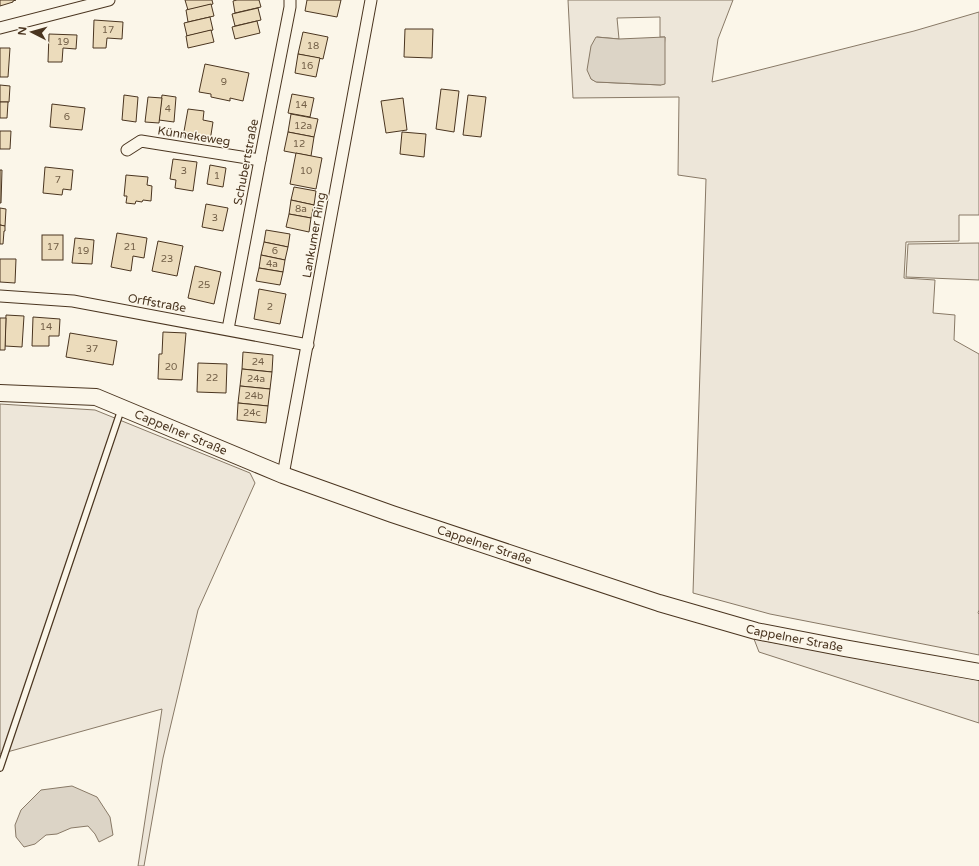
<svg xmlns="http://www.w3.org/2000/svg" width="979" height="866" font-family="'Varela Round',sans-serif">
  <rect width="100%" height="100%" fill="#fbf6e9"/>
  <!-- green -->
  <g fill="#ede6d9" stroke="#887966" fill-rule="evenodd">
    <path d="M568 0H733L718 39 712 82 914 31 979 12V215H959V241L906 242 904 278 935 280 933 313 955 315 954 340 979 354V610L978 613 979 614V655L770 614 693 593 706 179 678 175 679 97 573 98ZM660 17V37H665L661 85 597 82 591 79 597 37 619 39 617 18Z"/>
    <polygon points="979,243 979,280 906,277 908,244"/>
    <polygon points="0,404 95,410 250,473 255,483 198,610 163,758 144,866 138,866 162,709 0,754"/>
    <polygon points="754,639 979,680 979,723 759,652"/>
  </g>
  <!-- water -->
  <g fill="#dcd4c6" stroke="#887966">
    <polygon points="596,37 619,39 665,37 665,84 661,85 596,82 591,79 587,70 591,46"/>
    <polygon points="72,786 97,797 110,817 113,835 99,842 95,834 88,826 71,828 57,834 46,835 35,844 24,847 16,837 15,825 21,810 41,790"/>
  </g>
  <!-- building -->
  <g fill="#ecdcbc" stroke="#4a3520">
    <polygon points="0,0 16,0 13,1 13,2 0,6"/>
    <polygon points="185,0 212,0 213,4 188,10"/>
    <polygon points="237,0 259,0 261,7 235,13 233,1"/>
    <polygon points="307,0 341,0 337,17 305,11"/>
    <polygon points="211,4 214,16 188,22 186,10"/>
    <polygon points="258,8 261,20 235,26 232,14"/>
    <polygon points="210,17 213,30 187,36 184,23"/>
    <polygon points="94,20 123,22 122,39 107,38 106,48 93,48"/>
    <polygon points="257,21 260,33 235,39 232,27"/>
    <polygon points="405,29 433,29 432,58 404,57"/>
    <polygon points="211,30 214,42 188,48 186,36"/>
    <polygon points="303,32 328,37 323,59 298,54"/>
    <polygon points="49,34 77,35 76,49 63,48 62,62 48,62"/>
    <polygon points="0,48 10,48 8,77 0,77"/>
    <polygon points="298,54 320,58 316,77 295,73"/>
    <polygon points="205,64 249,73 243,101 230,98 230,101 211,97 211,94 199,92"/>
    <polygon points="0,85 10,86 9,102 0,102"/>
    <polygon points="441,89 459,91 454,132 436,129"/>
    <polygon points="292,94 314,98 310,117 288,113"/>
    <polygon points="124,95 138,97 136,122 122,120"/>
    <polygon points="162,95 176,97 174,122 159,120"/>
    <polygon points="468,95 486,97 481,137 463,135"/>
    <polygon points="148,97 162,98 159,123 145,122"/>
    <polygon points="403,98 407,130 386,133 381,101"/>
    <polygon points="0,102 8,102 7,118 0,118"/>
    <polygon points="52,104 85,108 82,130 50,127"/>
    <polygon points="188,109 204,111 203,120 213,122 210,141 183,137"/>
    <polygon points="291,114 318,119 314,137 288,132"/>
    <polygon points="0,131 11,131 10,149 0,149"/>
    <polygon points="288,132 314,137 311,156 284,151"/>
    <polygon points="402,132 426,134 424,157 400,154"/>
    <polygon points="296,153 322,158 316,189 290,184"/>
    <polygon points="173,159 197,162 193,191 175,188 176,180 170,179"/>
    <polygon points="210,165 226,168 223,187 207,184"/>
    <polygon points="45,167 73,170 71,190 63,189 62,195 43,193"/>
    <polygon points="0,170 2,170 1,203 0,203"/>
    <polygon points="126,175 148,177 147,185 152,186 151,201 143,200 142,202 136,201 135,204 126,203 127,196 124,196"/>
    <polygon points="294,187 316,191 314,205 291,200"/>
    <polygon points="291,200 314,205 311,218 289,214"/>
    <polygon points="206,204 228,208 223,231 202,227"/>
    <polygon points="0,208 6,209 5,226 0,225"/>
    <polygon points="289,214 311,218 309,232 286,227"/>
    <polygon points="0,225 5,226 5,231 4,231 3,244 0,244"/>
    <polygon points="266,230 290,234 288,247 264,242"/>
    <polygon points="117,233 147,238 144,258 133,256 131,271 111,267"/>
    <rect x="42" y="235" width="21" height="25"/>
    <polygon points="75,238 94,240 92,264 72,263"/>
    <polygon points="158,241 183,246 177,276 152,271"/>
    <polygon points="264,242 288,247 285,260 261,255"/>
    <polygon points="261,255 285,260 283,272 259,268"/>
    <polygon points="0,259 16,259 15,283 0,282"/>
    <polygon points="195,266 221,272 214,304 188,298"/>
    <polygon points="259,268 283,272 280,285 256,281"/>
    <polygon points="259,289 286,294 280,324 254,319"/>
    <polygon points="6,315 24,316 22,347 5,346"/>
    <polygon points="33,317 60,319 59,336 49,336 49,346 32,346"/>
    <polygon points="0,318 6,318 5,350 0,350"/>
    <polygon points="163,332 186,333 182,380 158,379 159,354 162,354"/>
    <polygon points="70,333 117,341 113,365 66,357"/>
    <polygon points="243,352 273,355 272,372 242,369"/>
    <polygon points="198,363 227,364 226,393 197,392"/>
    <polygon points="242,369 272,372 270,389 240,386"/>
    <polygon points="240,386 270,389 268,406 238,403"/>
    <polygon points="238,403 268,406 266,423 237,420"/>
  </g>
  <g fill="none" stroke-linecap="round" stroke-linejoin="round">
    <!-- lane casing -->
    <g stroke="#4a3520" stroke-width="8">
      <polyline id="lane" points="0,768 121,410"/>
    </g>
    <!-- street casing -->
    <g stroke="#4a3520" stroke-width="13">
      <g id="street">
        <polyline points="0,28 109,0"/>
        <polyline points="127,150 141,141 260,160"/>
        <polyline points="0,296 73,301 308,345"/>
        <polyline points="228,329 260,160 290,7 290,0"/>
        <polyline points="283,475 371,0"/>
      </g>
    </g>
    <!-- secondary casing -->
    <g stroke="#4a3520" stroke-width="18">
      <g id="secondary">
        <path id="s1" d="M0 393 96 397 283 475 392 514 659 603 756 631 844 648 979 672"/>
      </g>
    </g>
    <!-- lane -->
    <use href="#lane" stroke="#fbf6e9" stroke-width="5.5"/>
    <!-- street -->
    <use href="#street" stroke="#fbf6e9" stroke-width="11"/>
    <!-- secondary -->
    <use href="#secondary" stroke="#fbf6e9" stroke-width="16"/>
  </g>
  <g text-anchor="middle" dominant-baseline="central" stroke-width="3" stroke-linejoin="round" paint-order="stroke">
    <!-- number labels -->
    <g font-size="10" fill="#725f47">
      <text x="108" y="30">17</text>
      <text x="63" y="42">19</text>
      <text x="313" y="46">18</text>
      <text x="307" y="66">16</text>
      <text x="224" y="82">9</text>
      <text x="301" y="105">14</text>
      <text x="168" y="109">4</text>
      <text x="67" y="117">6</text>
      <text x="303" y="126">12a</text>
      <text x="299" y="144">12</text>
      <text x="184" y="171">3</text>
      <text x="306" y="171">10</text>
      <text x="217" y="176">1</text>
      <text x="58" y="180">7</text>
      <text x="301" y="209">8a</text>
      <text x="215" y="218">3</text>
      <text x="53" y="247">17</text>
      <text x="130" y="247">21</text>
      <text x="83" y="251">19</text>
      <text x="275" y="251">6</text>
      <text x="167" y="259">23</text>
      <text x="272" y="264">4a</text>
      <text x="204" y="285">25</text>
      <text x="270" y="307">2</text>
      <text x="46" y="327">14</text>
      <text x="92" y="349">37</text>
      <text x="258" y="362">24</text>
      <text x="171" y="367">20</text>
      <text x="212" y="378">22</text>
      <text x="256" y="379">24a</text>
      <text x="254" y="396">24b</text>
      <text x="252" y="413">24c</text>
    </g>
    <!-- street labels -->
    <g font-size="12" fill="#4a3520" stroke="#fbf6e9">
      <text transform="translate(194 136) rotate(9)">Künnekeweg</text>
      <text transform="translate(246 162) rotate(-79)">Schubertstraße</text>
      <text transform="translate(314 235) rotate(-80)">Lankumer Ring</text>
      <text transform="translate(157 303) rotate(10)">Orffstraße</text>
      <text stroke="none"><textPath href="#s1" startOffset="188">Cappelner Straße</textPath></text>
      <text stroke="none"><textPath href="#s1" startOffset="512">Cappelner Straße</textPath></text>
      <text stroke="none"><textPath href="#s1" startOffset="836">Cappelner Straße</textPath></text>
    </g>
  </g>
  <!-- north arrow -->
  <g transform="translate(32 32) rotate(276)" stroke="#fbf6e9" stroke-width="3" paint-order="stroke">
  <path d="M0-3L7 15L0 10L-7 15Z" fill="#4a3520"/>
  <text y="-6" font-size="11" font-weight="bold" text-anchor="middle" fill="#4a3520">N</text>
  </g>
</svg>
